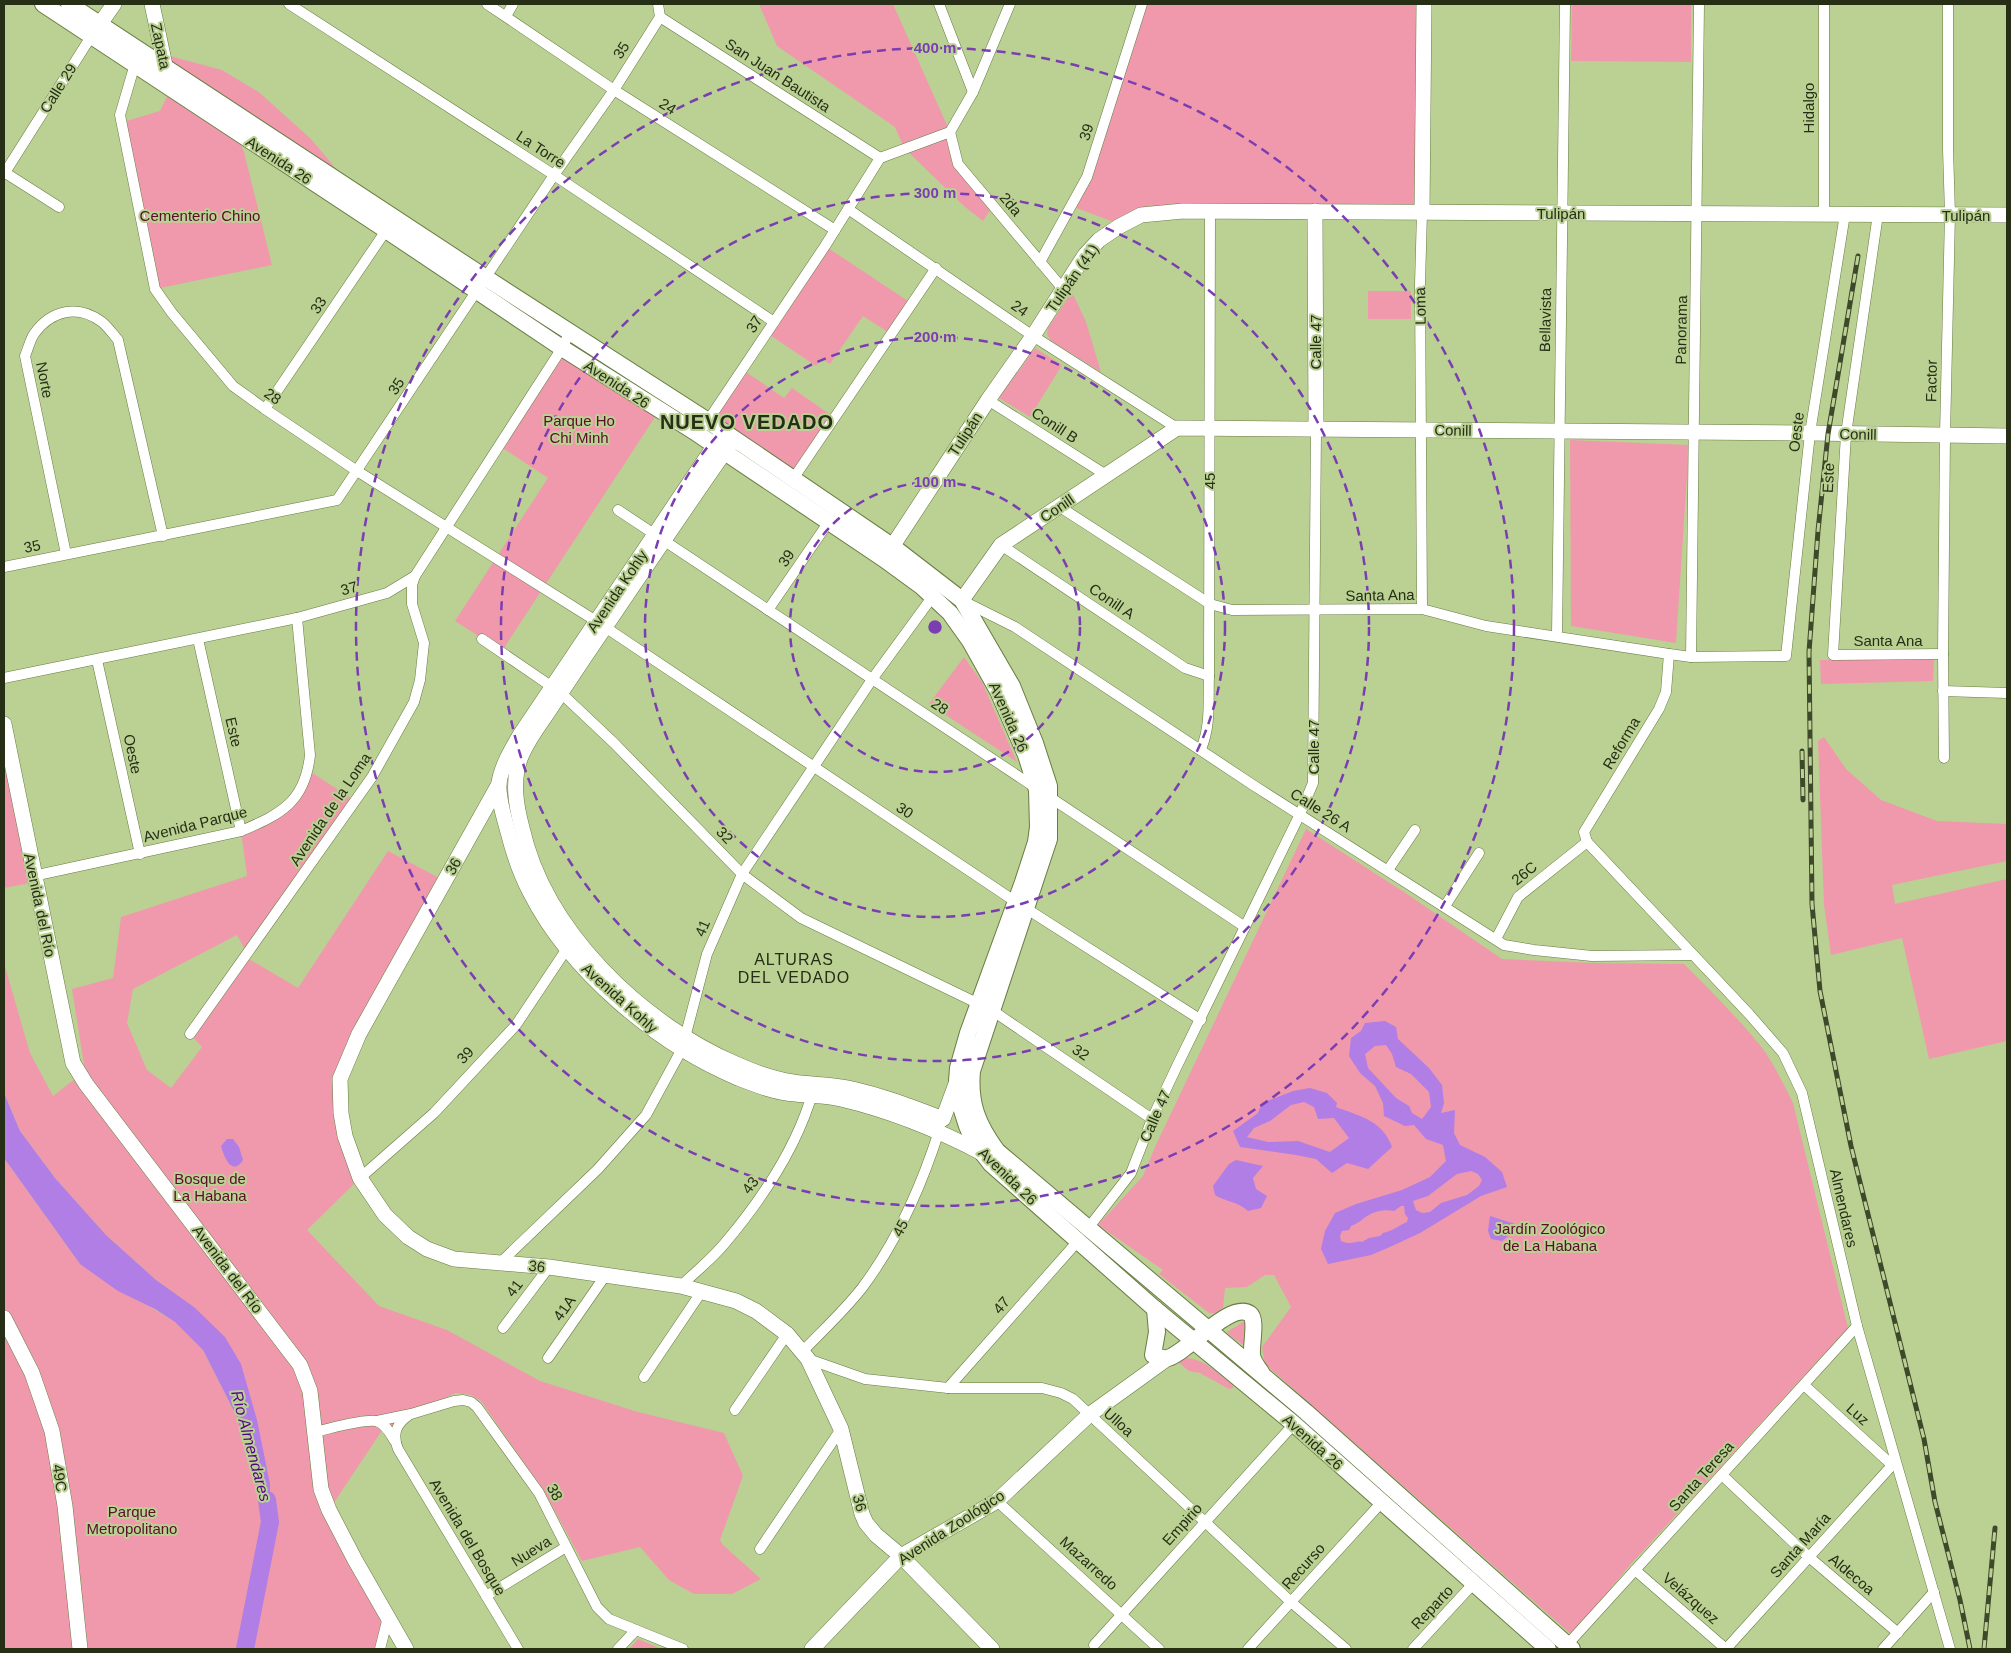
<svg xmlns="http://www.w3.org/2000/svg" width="2011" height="1653" font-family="Helvetica,sans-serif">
  <rect width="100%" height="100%" fill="#bad193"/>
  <!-- green -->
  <g fill="#f099ad">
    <polygon points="759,4 893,4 950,132 958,164 993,206 983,221 965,207 904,148 895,127 777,46"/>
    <polygon points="1142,4 1424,4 1422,212 1183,211 1122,225 1071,206 1087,177"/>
    <polygon points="1572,4 1691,4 1691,62 1571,61"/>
    <polygon points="162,54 222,70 260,93 311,139 353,189 164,67"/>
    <polygon points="171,88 236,132 244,152 272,265 155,289 123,122 160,111"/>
    <polygon points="825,246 911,303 891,334 863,316 830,364 821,358 816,366 767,333"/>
    <rect x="1368" y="291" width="43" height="28"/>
    <polygon points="1072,292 1086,322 1101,372 1051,341 1047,334 1048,328"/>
    <polygon points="562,348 659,411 502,651 455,621 548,478 498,445"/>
    <polygon points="1035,348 1062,365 1030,417 999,398"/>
    <polygon points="743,370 784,398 792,388 835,418 793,479 708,421"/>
    <polygon points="1570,440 1689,445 1676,643 1571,626"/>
    <polygon points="964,657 982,682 1017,762 929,704"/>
    <polygon points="1934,659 1933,681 1821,684 1820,660"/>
    <polygon points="4,723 35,882 4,888"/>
    <polygon points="1824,737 1846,769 1881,800 1937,821 2007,824 2007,861 1892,885 1895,904 2007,879 2007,1041 1929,1059 1902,938 1831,955 1824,905 1818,741"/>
    <polygon points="308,770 355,801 246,952 237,935 133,989 127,1023 147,1070 171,1088 202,1047 190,1034 247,958 298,988 388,851 445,881 340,1079 360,1178 307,1230 379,1306 447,1330 540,1381 638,1412 724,1433 743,1476 720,1540 723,1545 761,1579 732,1594 694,1594 669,1580 640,1547 582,1561 545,1493 481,1401 471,1395 455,1393 381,1432 331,1507 388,1617 380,1649 4,1649 4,1158 80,1264 175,1322 203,1350 237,1417 260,1499 271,1496 267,1468 194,1307 156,1280 106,1235 55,1178 20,1131 4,1093 4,963 30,1053 53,1096 85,1071 72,989 113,978 121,917 247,876 241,831 288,805"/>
    <path d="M1306 829 1404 892 1502 959 1594 963 1684 964C1711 991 1739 1019 1763 1049 1775 1066 1784 1085 1793 1103L1848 1328 1630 1565 1572 1635 1265 1364 1262 1347 1291 1307 1274 1275H1265L1247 1287 1225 1288 1223 1308 1215 1313H1209L1159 1274 1163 1270 1098 1225 1143 1176 1155 1147Z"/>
    <polygon points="1243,1322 1246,1322 1246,1347 1228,1334 1227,1332"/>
    <path d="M1186 1358C1205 1359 1218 1374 1233 1385V1388L1229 1389 1200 1373 1189 1371 1178 1362Z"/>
    <polygon points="638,1639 661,1649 629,1649"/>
  </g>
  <!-- water -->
  <g fill="#b07ee5" fill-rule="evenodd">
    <path d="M1385 1021 1396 1027 1398 1039 1429 1068 1442 1085 1444 1103 1441 1113 1455 1110 1454 1133 1460 1145 1485 1157 1502 1172 1507 1187 1481 1196 1420 1233 1392 1246 1371 1255 1328 1264 1321 1249 1325 1231 1335 1213 1356 1204 1402 1190 1430 1177 1446 1161 1443 1145 1426 1139 1414 1125 1405 1126 1384 1116 1383 1103 1375 1086 1360 1073 1349 1056 1351 1038 1361 1031 1365 1023ZM1386 1045 1392 1054 1396 1067 1411 1074 1429 1092 1431 1107 1422 1119 1412 1113 1409 1106 1396 1098 1368 1068 1365 1054 1375 1046ZM1471 1171 1478 1174 1482 1180 1479 1186 1467 1195 1441 1203 1430 1212 1422 1213 1416 1210 1413 1201 1428 1196 1457 1174ZM1401 1206H1404L1405 1214 1408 1218 1407 1222C1399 1225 1393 1231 1383 1233L1380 1236 1369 1238 1362 1242C1356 1240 1352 1246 1341 1241L1340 1236 1342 1231 1349 1230 1351 1226C1360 1223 1361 1219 1369 1215 1375 1211 1387 1209 1394 1211Z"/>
    <path d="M1310 1088 1327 1093 1337 1103 1336 1107C1360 1116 1383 1121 1392 1147L1368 1169 1347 1163 1332 1173 1316 1159 1296 1155 1240 1147 1233 1131 1258 1113 1262 1103 1293 1091ZM1304 1102 1314 1107 1318 1119 1334 1118 1349 1138 1330 1152 1298 1141 1268 1142 1247 1137 1254 1128 1270 1121 1291 1105Z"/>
    <polygon points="4,1093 20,1131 55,1178 106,1235 156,1280 194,1307 225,1337 241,1364 257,1420 270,1484 270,1522 260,1499 237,1417 203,1350 175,1322 155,1309 118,1291 80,1264 4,1158"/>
    <path d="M227 1139H233L239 1147 243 1160C232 1177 224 1157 221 1146Z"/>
    <path d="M1236 1160 1263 1166 1253 1178 1256 1189 1267 1196 1261 1208 1248 1211C1235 1200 1228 1203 1215 1195L1213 1186 1229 1164Z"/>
    <polygon points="1490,1216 1515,1224 1507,1237 1502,1241 1491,1239 1488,1231"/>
  </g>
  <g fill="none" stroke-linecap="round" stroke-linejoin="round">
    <!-- river -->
    <polyline stroke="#b07ee5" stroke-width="18" points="245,1649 270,1522 267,1500"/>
    <!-- street casing -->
    <g stroke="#677c41" stroke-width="11">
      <g id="street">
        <polyline points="289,4 554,175 774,322"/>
        <polyline points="487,4 614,90 835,230"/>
        <polyline points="939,4 973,92"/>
        <polyline points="506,16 513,4"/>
        <polyline points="660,17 880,158"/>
        <polyline points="135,64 120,115 155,289 172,313 233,386 265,409 357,471 596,621 1016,902 1201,1020"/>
        <polyline points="950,132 958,164 1063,289"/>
        <polyline points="950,132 973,92 1010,4"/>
        <polyline points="4,172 59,207"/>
        <polyline points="4,174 92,35"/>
        <polyline points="848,209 1033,336 1177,428"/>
        <polyline points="1824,213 1824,4"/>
        <polyline points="1878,214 1846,434 1833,655 1943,654"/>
        <polyline points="1040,262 1087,177 1142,4"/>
        <polyline points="988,400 1106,475"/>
        <polyline points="265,409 389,226"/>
        <polyline points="705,425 825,246 880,158 950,132"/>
        <polyline points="793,479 936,268"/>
        <polyline points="1060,507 1210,604 1232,610 1422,609 1486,626 1669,654 1691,657 1786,656 1810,433 1845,214"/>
        <polyline points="618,510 1245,927"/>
        <polyline points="1001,545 1185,668 1209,676"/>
        <path d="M66 554 25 356C28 349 30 340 34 334 51 310 78 304 102 322 108 327 113 334 118 340L163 536"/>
        <polyline points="4,567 337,500 554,175 614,90 660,17 658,4"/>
        <polyline points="965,602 1015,627 1253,785 1504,945 1534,950 1592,956 1693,955"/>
        <polyline points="1422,609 1420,284 1422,212"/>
        <polyline points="768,610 828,523"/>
        <polyline points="1557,636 1565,4"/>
        <polyline points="198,639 241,831"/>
        <polyline points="482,639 561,693 614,743 742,874 801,918 979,1004"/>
        <polyline points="1691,657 1699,4"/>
        <polyline points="97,660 140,854"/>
        <polyline points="4,678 297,618 387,593 415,576 562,348 570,332"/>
        <polyline points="1943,691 2007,693"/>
        <path d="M1201 749C1211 726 1208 701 1209 676L1210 211"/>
        <polyline points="1944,758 1943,654 1945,435 1950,214 1948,149 1948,4"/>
        <polyline points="1587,842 1749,1014 1783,1053 1802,1093 1857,1326 1950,1649"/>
        <polyline points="1587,842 1584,832 1659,709 1666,692 1669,654"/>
        <polyline points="1388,870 1415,830"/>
        <path d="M33 876 241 831C281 814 305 802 310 755L297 618"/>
        <polyline points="1445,906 1479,853"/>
        <polyline points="1496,939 1518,897 1587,842"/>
        <polyline points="993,1011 1152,1119"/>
        <polyline points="190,1034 372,777 414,702 420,680 424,643 412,604 412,585 415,576"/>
        <polyline points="360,1178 434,1113 516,1025 570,944"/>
        <polyline points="1089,1227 1131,1173 1152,1119 1177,1066 1300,814 1313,783 1316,429"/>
        <polyline points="501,1262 598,1169 646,1115 682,1049 707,954 742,874 873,678 933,596"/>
        <path d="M681 1286C695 1272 712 1259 725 1243 763 1198 797 1148 813 1091"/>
        <polyline points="503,1328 549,1267"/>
        <path d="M802 1352C822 1331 844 1311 862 1288 898 1240 922 1185 940 1128"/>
        <polyline points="548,1358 605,1276"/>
        <polyline points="808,1359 865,1379 948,1388 1042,1388 1061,1393 1073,1399 1291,1602 1346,1649"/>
        <polyline points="644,1377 702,1291"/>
        <polyline points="1804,1385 1892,1465"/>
        <polyline points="948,1388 1078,1241"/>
        <polyline points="735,1410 787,1334"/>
        <path d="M409 1415C396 1424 392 1434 398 1449L518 1649"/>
        <polyline points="377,1421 411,1414 454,1401 463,1400 471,1402 477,1407 539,1493 597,1607 609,1619 683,1649"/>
        <path d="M314 1432C329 1429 361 1419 376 1421 385 1423 390 1433 394 1440"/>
        <polyline points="1722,1475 1809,1557 1898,1633"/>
        <polyline points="997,1501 1159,1649"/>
        <polyline points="760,1549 841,1429"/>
        <polyline points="1635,1570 1726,1649"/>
        <polyline points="486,1596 566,1547"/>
        <polyline points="1094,1645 1294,1424"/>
        <polyline points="1567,1645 1857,1326"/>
        <polyline points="380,1649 388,1617"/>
        <polyline points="618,1649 636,1630"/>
        <polyline points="1248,1649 1381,1503"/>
        <polyline points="1413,1649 1473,1584"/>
        <polyline points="1726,1649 1895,1462"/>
        <polyline points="1883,1649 1934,1592"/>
      </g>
    </g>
    <!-- secondary casing -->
    <g stroke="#677c41" stroke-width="16">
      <g id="secondary">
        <polyline points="152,4 167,75"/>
        <polyline points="93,34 114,4"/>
        <polyline points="1315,211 1316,429"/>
        <polyline points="1422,212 1424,4"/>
        <path d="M721 436 520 735C512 749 501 767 499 783 498 799 504 817 508 832 513 852 520 873 530 892 570 971 657 1044 738 1078 756 1085 776 1093 796 1094 811 1096 826 1095 841 1099 892 1111 936 1129 982 1153"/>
        <path d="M731 443C681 514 633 586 584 658 572 676 560 694 548 712 538 727 526 742 520 759 512 782 516 805 522 828 545 931 641 1023 736 1064 754 1072 773 1079 793 1082 811 1085 830 1084 848 1088 881 1095 912 1107 943 1119L957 1081"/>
        <polyline points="886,556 988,400 1033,336 1085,255 1099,240 1118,227 1141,215 1183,211 2007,215"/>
        <polyline points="962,600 1001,545 1177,428 1810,433 2007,436"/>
        <polyline points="4,724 73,1063 86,1084 300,1365 310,1391 321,1489 329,1510 355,1560 406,1649"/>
        <polyline points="499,784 359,1034 340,1079 341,1113 345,1136 360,1178 385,1215 408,1237 427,1249 454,1259 549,1267 681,1286 736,1301 756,1311 787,1334 808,1359 841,1429 862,1514 866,1523 876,1535 901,1556 992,1649"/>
        <polyline points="4,1318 32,1373 52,1431 65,1506 80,1649"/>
        <polyline points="812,1649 901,1556 997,1501 1089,1415 1168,1358"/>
      </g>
    </g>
    <!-- primary casing -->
    <g stroke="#677c41" stroke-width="18">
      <g id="primary">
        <polyline points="43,4 386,230 562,348 698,434 884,559 921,586 950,613 970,641 998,691 1026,755 1037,790 1038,827 1036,842 1023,882 968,1033 958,1068 957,1081 960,1104 967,1126 974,1142 991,1164 1078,1241 1155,1309 1294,1424 1548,1649"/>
        <path d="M69 4 486 278 708 421 892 546 962 600 1012 686 1035 743 1049 786V839L972 1071C969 1104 978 1125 997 1151L1306 1412 1572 1649"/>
        <path d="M1155 1309 1157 1332 1153 1355C1158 1357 1163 1359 1168 1358 1188 1352 1231 1300 1250 1314 1257 1319 1251 1345 1252 1355 1253 1362 1257 1366 1261 1372"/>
      </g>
    </g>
    <!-- street -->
    <use href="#street" stroke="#fff" stroke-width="10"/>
    <!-- secondary -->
    <use href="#secondary" stroke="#fff" stroke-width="15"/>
    <!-- primary -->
    <use href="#primary" stroke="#fff" stroke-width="16"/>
    <!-- rail casing -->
    <g stroke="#3e482a" stroke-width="5">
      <g id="rail">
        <polyline points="1858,256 1828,434 1818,531 1809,652 1812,904 1820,991 1851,1146 1924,1439 1935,1502 1960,1600 1970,1649"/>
        <polyline points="1802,751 1803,800"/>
        <polyline points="1984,1649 1995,1528"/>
      </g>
    </g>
    <!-- rail -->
    <use href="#rail" stroke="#bad193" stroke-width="3" stroke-dasharray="9" stroke-linecap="butt"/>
  </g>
  <!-- distance rings -->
  <g fill="none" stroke="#7b3db2" stroke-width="2.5" stroke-dasharray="9 6">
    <circle cx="935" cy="627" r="145"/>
    <circle cx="935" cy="627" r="290"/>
    <circle cx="935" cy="627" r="434"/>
    <circle cx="935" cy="627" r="579"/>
  </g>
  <g text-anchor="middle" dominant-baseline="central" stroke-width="4" stroke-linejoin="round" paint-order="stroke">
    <!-- street labels -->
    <g font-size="15" fill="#262e16" stroke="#bad193">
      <text transform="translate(161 46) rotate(78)">Zapata</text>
      <text transform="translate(621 50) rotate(-57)">35</text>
      <text transform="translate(778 75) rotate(33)">San Juan Bautista</text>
      <text transform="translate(58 88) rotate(-58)">Calle 29</text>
      <text transform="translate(668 106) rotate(32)">24</text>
      <text transform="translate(1808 108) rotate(-90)">Hidalgo</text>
      <text transform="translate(1086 132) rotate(-73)">39</text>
      <text transform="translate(541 149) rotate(33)">La Torre</text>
      <text transform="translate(279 160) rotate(33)">Avenida 26</text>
      <text transform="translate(1011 204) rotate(50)">2da</text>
      <text x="1561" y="213">Tulipán</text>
      <text x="1966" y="215">Tulipán</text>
      <text transform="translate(1072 278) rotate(-55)">Tulipán (41)</text>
      <text transform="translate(318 305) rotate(-56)">33</text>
      <text transform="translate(1420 306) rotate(-91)">Loma</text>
      <text transform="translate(1020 308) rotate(35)">24</text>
      <text transform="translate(1545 320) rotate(-89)">Bellavista</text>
      <text transform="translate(754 324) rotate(-57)">37</text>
      <text transform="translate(1681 330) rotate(-89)">Panorama</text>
      <text transform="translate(1315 342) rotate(-90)">Calle 47</text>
      <text transform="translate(45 380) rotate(79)">Norte</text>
      <text transform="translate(1931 381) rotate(-89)">Factor</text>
      <text transform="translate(617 384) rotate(33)">Avenida 26</text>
      <text transform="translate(396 386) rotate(-57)">35</text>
      <text transform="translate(273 396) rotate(35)">28</text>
      <text transform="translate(1055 425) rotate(33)">Conill B</text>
      <text transform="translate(1453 430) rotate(1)">Conill</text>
      <text transform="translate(1796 432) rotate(-83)">Oeste</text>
      <text transform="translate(965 434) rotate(-57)">Tulipán</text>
      <text transform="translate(1858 434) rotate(1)">Conill</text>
      <text transform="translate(1828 478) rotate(-87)">Este</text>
      <text transform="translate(1209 481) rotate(-90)">45</text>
      <text transform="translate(1057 508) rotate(-34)">Conill</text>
      <text transform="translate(32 546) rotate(-12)">35</text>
      <text transform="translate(786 558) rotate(-56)">39</text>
      <text transform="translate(349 588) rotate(-15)">37</text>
      <text transform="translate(617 591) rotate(-56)">Avenida Kohly</text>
      <text transform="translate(1380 595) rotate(-1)">Santa Ana</text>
      <text transform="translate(1112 601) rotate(34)">Conill A</text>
      <text x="1888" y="640">Santa Ana</text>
      <text transform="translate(940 706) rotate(34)">28</text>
      <text transform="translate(1009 717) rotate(66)">Avenida 26</text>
      <text transform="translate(234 732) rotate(77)">Este</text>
      <text transform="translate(1621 743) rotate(-59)">Reforma</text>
      <text transform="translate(1313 747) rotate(-90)">Calle 47</text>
      <text transform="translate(133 754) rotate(78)">Oeste</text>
      <text transform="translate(330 809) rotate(-56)">Avenida de la Loma</text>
      <text transform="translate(905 810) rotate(34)">30</text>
      <text transform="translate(1321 810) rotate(32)">Calle 26 A</text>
      <text transform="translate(195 824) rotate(-14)">Avenida Parque</text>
      <text transform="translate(725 835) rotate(46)">32</text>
      <text transform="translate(453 866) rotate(-61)">36</text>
      <text transform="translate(1524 873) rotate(-39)">26C</text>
      <text transform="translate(40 905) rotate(78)">Avenida del Río</text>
      <text transform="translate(702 928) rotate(-66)">41</text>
      <text transform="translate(620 998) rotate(42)">Avenida Kohly</text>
      <text transform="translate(1081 1052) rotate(34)">32</text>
      <text transform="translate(465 1055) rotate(-47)">39</text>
      <text transform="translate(1155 1116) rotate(-66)">Calle 47</text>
      <text transform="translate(1008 1176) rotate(44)">Avenida 26</text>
      <text transform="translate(750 1185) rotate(-53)">43</text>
      <text transform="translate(1844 1208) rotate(77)">Almendares</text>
      <text transform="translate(900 1228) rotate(-62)">45</text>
      <text transform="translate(537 1266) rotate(7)">36</text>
      <text transform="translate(228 1269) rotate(53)">Avenida del Río</text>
      <text transform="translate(514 1288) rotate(-53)">41</text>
      <text transform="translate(1001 1305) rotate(-49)">47</text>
      <text transform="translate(564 1308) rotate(-55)">41A</text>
      <text transform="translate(1858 1414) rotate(42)">Luz</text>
      <text transform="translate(1119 1422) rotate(42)">Ulloa</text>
      <text transform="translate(1313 1442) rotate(42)">Avenida 26</text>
      <text transform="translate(1701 1476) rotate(-48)">Santa Teresa</text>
      <text transform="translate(60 1478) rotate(81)">49C</text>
      <text transform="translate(555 1492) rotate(62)">38</text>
      <text transform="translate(860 1503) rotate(75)">36</text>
      <text transform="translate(1182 1524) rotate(-48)">Empirio</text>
      <text transform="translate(951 1527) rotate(-33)">Avenida Zoológico</text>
      <text transform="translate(468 1537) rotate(59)">Avenida del Bosque</text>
      <text transform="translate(1800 1545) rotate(-48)">Santa María</text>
      <text transform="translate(531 1551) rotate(-32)">Nueva</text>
      <text transform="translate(1089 1563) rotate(42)">Mazarredo</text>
      <text transform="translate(1303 1566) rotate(-48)">Recurso</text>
      <text transform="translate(1852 1574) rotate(40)">Aldecoa</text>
      <text transform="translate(1691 1598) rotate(41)">Velázquez</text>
      <text transform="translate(1432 1607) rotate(-47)">Reparto</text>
    </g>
    <!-- park labels -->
    <g font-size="15" fill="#5b0d2a" stroke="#bad193">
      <text x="200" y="215">Cementerio Chino</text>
      <text x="579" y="420">Parque Ho<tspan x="579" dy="17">Chi Minh</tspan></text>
      <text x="210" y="1178">Bosque de<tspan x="210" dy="17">La Habana</tspan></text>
      <text x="1550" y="1228">Jardín Zoológico<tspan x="1550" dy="17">de La Habana</tspan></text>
      <text x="132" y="1511">Parque<tspan x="132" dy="17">Metropolitano</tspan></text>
    </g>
    <!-- neighbourhood labels -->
    <g font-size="16" letter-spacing="1" fill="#262e16" stroke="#bad193">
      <text x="794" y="959">ALTURAS<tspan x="794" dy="18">DEL VEDADO</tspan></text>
    </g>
    <!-- water labels -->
    <g font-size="16" font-style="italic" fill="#550388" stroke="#bad193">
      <text transform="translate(251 1446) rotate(75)">Río Almendares</text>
    </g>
    <!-- district labels -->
    <g font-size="20" font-weight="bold" letter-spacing="1" fill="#262e16" stroke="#bad193">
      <text x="747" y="422">NUEVO VEDADO</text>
    </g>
  </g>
  <circle cx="935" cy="627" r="8" fill="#7b3db2" stroke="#bad193" stroke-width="2.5"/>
  <g font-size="15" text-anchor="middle" font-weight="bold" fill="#7b3db2" stroke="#bad193" stroke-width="4" stroke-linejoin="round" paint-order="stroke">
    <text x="935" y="53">400 m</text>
    <text x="935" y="198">300 m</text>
    <text x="935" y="342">200 m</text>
    <text x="935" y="487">100 m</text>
  </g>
  <!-- border -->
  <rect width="2011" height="1653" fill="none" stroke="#262e16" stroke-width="10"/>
</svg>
